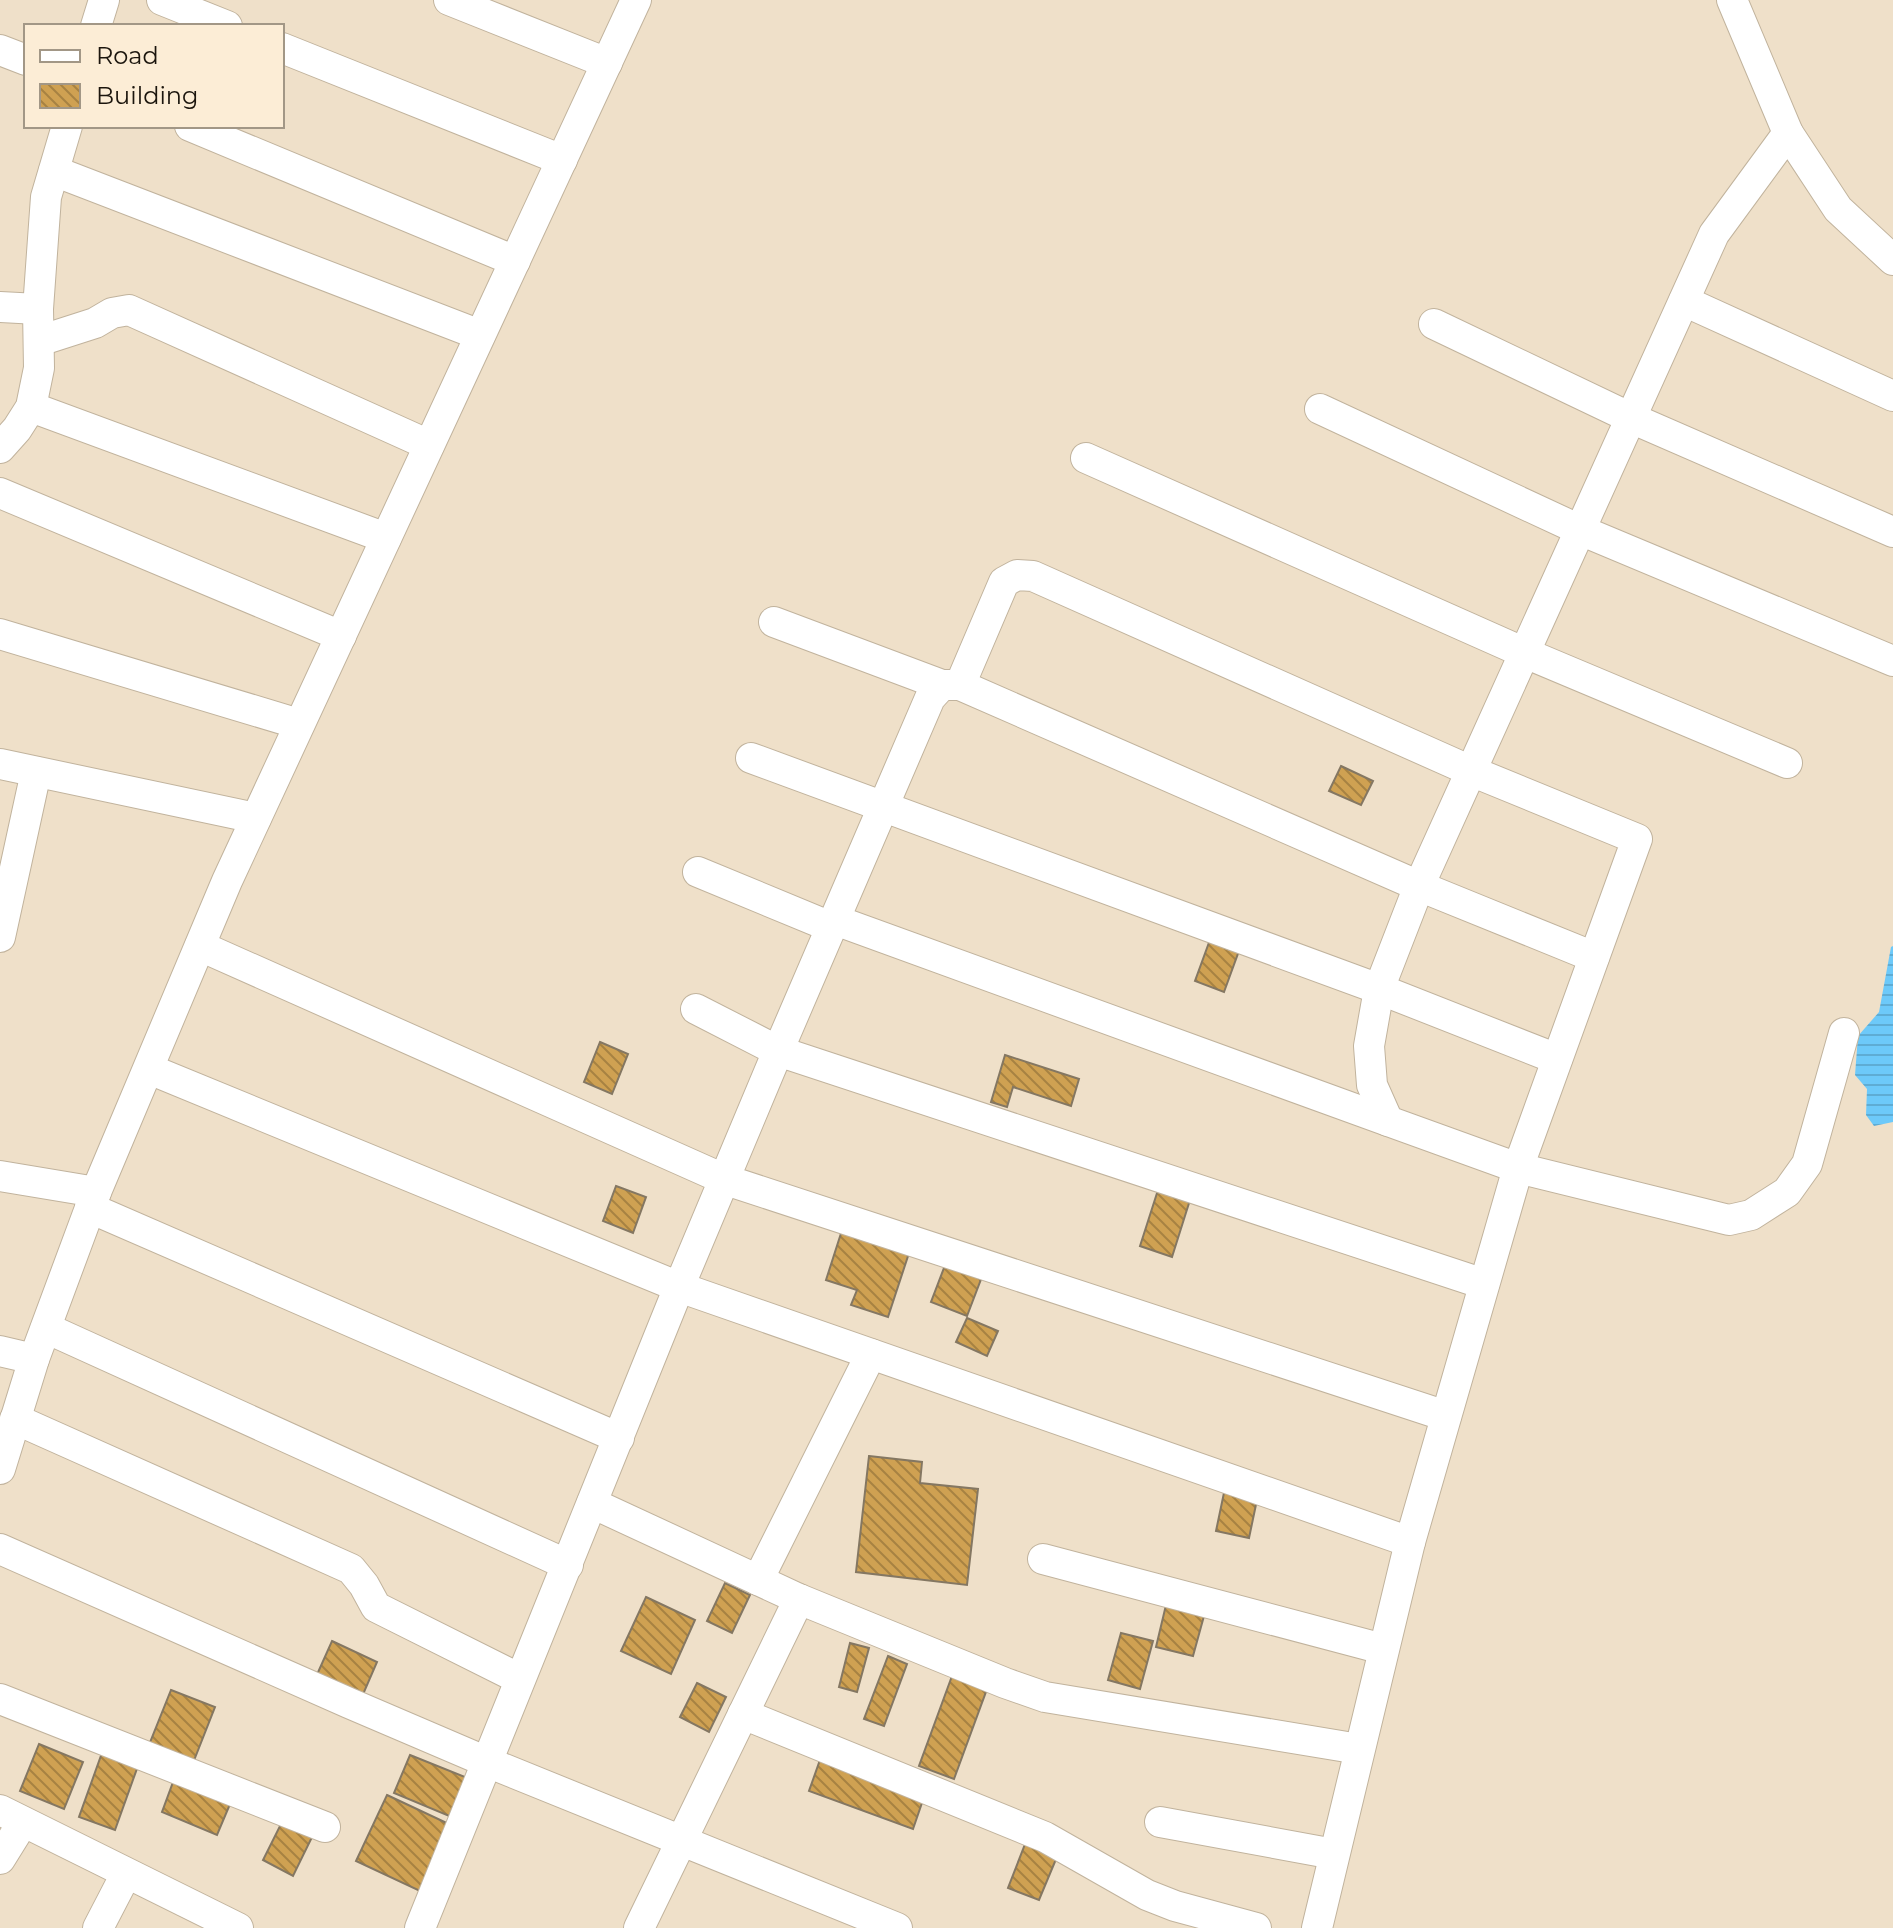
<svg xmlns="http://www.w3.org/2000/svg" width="1893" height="1928" font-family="Montserrat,sans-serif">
  <defs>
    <pattern id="water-rules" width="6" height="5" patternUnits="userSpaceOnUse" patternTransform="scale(2)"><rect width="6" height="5" fill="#6dc9f9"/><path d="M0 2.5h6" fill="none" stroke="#5eacd4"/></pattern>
    <pattern id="building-back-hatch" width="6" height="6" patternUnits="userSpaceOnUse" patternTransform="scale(2)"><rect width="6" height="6" fill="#cfa152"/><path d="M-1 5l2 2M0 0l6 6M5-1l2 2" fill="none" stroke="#a78242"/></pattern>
  </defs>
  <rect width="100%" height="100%" fill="#efe0c9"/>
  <!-- water -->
  <polygon fill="url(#water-rules)" points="1893,946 1893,1122 1874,1126 1866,1115 1867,1089 1855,1075 1858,1036 1879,1012 1891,947"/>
  <!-- building -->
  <g fill="url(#building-back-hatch)" stroke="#847762" stroke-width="2">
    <polygon points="1341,766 1373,781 1361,805 1329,791"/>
    <polygon points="1211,937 1240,948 1224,992 1195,981"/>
    <polygon points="600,1042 628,1054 612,1094 584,1082"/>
    <polygon points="1005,1055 1079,1079 1071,1106 1013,1087 1007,1107 991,1102"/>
    <polygon points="616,1186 646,1197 633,1233 603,1221"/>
    <polygon points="1158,1190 1190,1200 1172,1257 1140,1246"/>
    <polygon points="844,1224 911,1247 888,1317 851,1305 857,1290 826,1280"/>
    <polygon points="947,1260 983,1274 967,1316 931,1302"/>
    <polygon points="967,1318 998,1331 987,1356 956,1342"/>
    <polygon points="869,1456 922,1462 920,1483 978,1489 967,1585 856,1572"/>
    <polygon points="1225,1488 1258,1495 1249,1538 1216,1531"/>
    <polygon points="725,1583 750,1595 732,1633 707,1621"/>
    <polygon points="646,1597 695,1620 671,1674 621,1651"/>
    <polygon points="1166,1605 1204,1616 1193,1656 1156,1647"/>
    <polygon points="1121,1633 1153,1641 1140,1689 1108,1680"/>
    <polygon points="332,1641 377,1662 361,1699 315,1679"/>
    <polygon points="850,1643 869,1648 857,1692 839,1687"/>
    <polygon points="888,1656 907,1664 884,1726 864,1719"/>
    <polygon points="952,1676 987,1689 954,1779 919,1766"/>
    <polygon points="697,1683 726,1697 709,1732 680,1717"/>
    <polygon points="171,1690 215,1707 193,1763 149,1745"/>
    <polygon points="39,1744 83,1762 64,1809 20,1791"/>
    <polygon points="103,1750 139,1763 115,1830 79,1817"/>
    <polygon points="410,1755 470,1779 454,1818 394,1793"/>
    <polygon points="821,1757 925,1794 913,1829 809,1791"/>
    <polygon points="176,1774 233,1797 217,1835 162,1812"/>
    <polygon points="387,1795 451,1825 420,1891 356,1861"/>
    <polygon points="285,1816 315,1831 293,1876 263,1860"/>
    <polygon points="1027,1839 1059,1852 1039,1900 1008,1888"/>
  </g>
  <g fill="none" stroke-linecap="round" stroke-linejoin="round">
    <!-- street casing -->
    <g stroke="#c1b39d" stroke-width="32">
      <g id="street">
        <polyline points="162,0 227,26"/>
        <polyline points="449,0 607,63"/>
        <polyline points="1732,0 1788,133"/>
        <polyline points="96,26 104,0"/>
        <polyline points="282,48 562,160"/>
        <polyline points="0,50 26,60"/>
        <polyline points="190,126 515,261"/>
        <polyline points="54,171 480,335"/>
        <polyline points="1684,301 1893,396"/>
        <polyline points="0,307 38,309"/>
        <polyline points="1434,324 1631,418 1893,532"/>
        <polyline points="39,341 95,323 112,313 129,310 429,445"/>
        <polyline points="31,407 386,538"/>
        <polyline points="1320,409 1580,530 1893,661"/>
        <polyline points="0,448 17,429 31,407 39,368 38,309 46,197 67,126"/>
        <polyline points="1086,458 1525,653 1787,763"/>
        <polyline points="0,493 341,636"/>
        <polyline points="774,622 942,685"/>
        <polyline points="0,634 299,724"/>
        <polyline points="960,685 1004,582 1017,575 1033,576 1471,771 1637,839 1518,1168 1410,1542 1317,1928"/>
        <polyline points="751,758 1379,989 1557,1059"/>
        <polyline points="0,764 256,818"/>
        <polyline points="698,872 831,927"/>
        <polyline points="835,920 1388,1121"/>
        <polyline points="0,937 36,772"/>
        <polyline points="200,946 726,1180 1446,1416"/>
        <polyline points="696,1009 778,1051 930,698 942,685 960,685 1419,886 1594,957"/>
        <polyline points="1844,1033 1807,1164 1787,1192 1751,1215 1729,1220 1518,1168 1388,1121 1372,1085 1369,1046 1379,989 1419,886 1714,234 1788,133 1838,209 1893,260"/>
        <polyline points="149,1069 679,1287 1410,1542"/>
        <polyline points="0,1176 96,1192"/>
        <polyline points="90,1208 619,1438"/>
        <polyline points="46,1328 568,1565"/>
        <polyline points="0,1351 34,1359"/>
        <polyline points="15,1419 351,1569 364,1585 376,1607 520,1679"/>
        <polyline points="0,1469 34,1359 96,1192 227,881 636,0"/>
        <polyline points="592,1503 799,1599 1005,1683 1045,1697 1359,1749"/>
        <polyline points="0,1549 349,1703 487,1762 897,1928"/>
        <polyline points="1043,1559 1383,1649"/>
        <polyline points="758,1580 871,1354"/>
        <polyline points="0,1699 325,1827"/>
        <polyline points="743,1714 1045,1837 1147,1895 1175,1906 1256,1928"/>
        <polyline points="0,1810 238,1928"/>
        <polyline points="1160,1822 1334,1854"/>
        <polyline points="0,1859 23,1822"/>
        <polyline points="98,1928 126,1874"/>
        <polyline points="420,1928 679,1287 778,1051 1484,1284"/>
        <polyline points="639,1928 799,1599"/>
      </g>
    </g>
    <!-- street -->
    <use href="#street" stroke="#fff" stroke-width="30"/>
  </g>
  <!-- legend -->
  <rect x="24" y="24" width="260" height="104" fill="#fcedd6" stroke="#a29786" stroke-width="2"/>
  <rect x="40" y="50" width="40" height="12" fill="#ffffff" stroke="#a29786" stroke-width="2"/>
  <text x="96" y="64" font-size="24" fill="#1b150d">Road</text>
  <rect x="40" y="84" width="40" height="24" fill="url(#building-back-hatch)" stroke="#a29786" stroke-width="2"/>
  <text x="96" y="104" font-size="24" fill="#1b150d">Building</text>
</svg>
